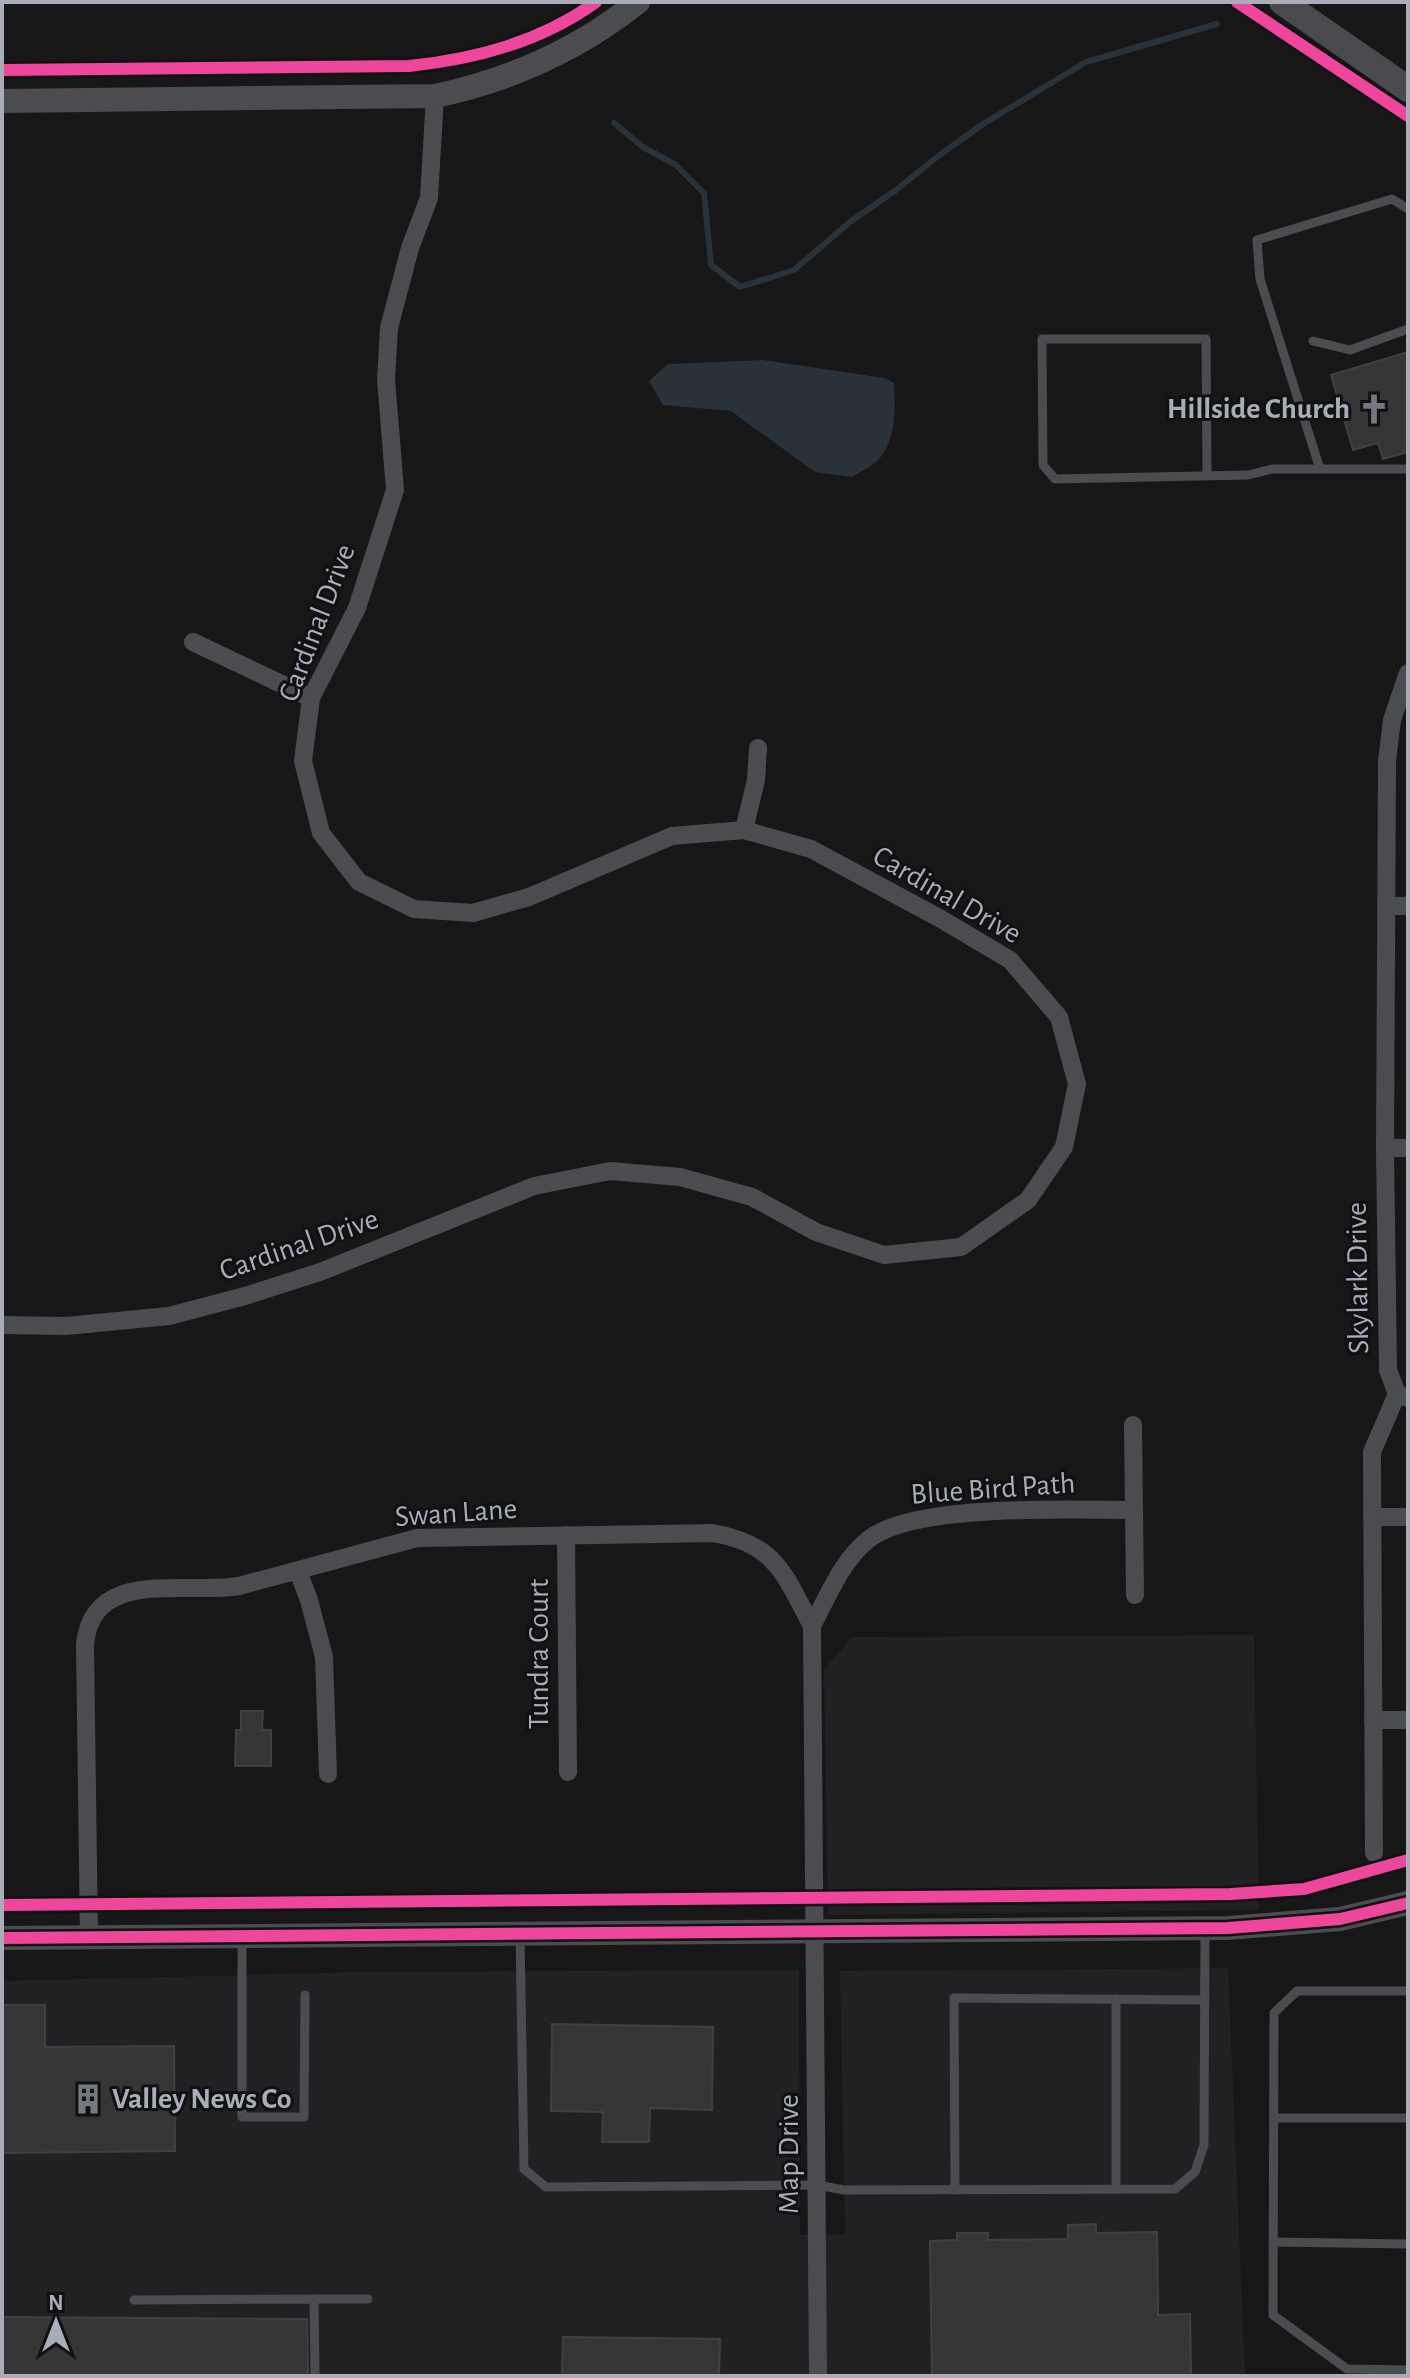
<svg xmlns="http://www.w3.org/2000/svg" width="1410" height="2378" font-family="'Alegreya Sans',sans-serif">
  <rect width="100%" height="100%" fill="#171717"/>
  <!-- built -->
  <g fill="#212123">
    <polygon points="1254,1635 1259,1910 828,1915 824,1670 852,1637"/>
    <polygon points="1228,1968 1245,2376 2,2376 2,1981 361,1972 799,1970 800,2235 845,2234 840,1971"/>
  </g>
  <!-- water -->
  <path fill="#2a3239" d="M763 360 884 378 894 383C895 408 897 439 879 459 873 466 861 471 852 477L815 472 731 411 663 405 649 381 668 364Z"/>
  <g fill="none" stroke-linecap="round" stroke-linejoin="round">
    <!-- stream -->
    <polyline stroke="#2a3239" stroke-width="6" points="614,123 643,147 676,165 704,193 711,265 740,287 794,270 850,222 896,190 937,157 983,124 1086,62 1217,24"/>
  </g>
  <!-- building -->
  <g fill="#353536" stroke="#3f4043" stroke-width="2">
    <polygon points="1408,352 1408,452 1383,459 1378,443 1353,450 1331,375"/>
    <polygon points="241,1711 263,1711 262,1730 271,1730 271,1766 235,1766 236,1730 241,1730"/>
    <polygon points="2,2005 45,2005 45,2047 174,2046 175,2151 2,2153"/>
    <polygon points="552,2024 713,2027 712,2110 650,2108 649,2142 602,2142 603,2112 551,2111"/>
    <polygon points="1096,2224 1096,2233 1157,2232 1158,2315 1190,2314 1191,2376 932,2376 930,2241 957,2240 957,2233 988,2233 988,2240 1068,2239 1068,2225"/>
    <polygon points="2,2317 307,2319 308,2376 2,2376"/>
    <polygon points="563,2337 720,2339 719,2376 562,2376"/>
  </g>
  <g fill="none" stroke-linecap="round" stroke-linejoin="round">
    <!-- service -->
    <g stroke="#4b4c50" stroke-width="9">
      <polyline points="1313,341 1350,350 1408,329"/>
      <polyline points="1320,469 1260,279 1257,240 1392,199 1408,209"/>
      <polyline points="1207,475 1206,339 1042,339 1043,465 1055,479 1248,475 1272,469 1408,469"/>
      <polyline points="520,1935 524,2169 546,2187 817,2185 844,2190 1175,2189 1195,2172 1204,2145 1205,1931"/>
      <polyline points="242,1937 242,2117 304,2117 305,1995"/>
      <polyline points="1408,1991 1297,1991 1274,2013 1273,2315 1347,2369 1408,2370"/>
      <polyline points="1116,1999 1116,2189"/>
      <polyline points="1274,2118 1408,2118"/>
      <polyline points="955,2190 954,1998 1205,2000"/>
      <polyline points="1273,2242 1408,2244"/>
      <polyline points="314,2299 368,2299"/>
      <polyline points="134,2300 314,2299 315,2376"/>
    </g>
    <!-- minor -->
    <g stroke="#4b4c50" stroke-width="18">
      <polyline points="193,642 311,698"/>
      <polyline points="1408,673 1392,720 1387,761 1385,1148 1388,1370 1397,1394 1408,1398"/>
      <polyline points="744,830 756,780 758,748"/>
      <polyline points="1386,906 1408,906"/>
      <polyline points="1385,1148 1408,1148"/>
      <polyline points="2,1325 66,1326 169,1316 245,1296 320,1272 534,1186 610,1171 680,1177 752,1197 816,1232 884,1255 961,1247 1028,1200 1064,1147 1077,1084 1059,1017 1010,960 941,919 811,849 744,830 672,836 529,897 473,913 414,909 359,882 321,833 303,761 311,698 357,608 395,490 386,379 389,328 410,248 429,198 435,96"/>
      <polyline points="1133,1425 1135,1595"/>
      <polyline points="1372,1517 1408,1517"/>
      <polyline points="566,1535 568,1772"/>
      <polyline points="298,1571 309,1600 324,1657 328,1774"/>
      <path d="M812 1626C828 1596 842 1560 869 1539 915 1503 1072 1510 1134 1510"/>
      <polyline points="1373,1720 1408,1720"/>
      <polyline points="1374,1853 1372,1452 1397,1394"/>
      <path d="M89 1938 85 1644C93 1567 185 1595 239 1586L417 1538 713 1533C776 1544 784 1574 812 1626L818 2376"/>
    </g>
    <!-- tertiary -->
    <g stroke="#4b4c50" stroke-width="24">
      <path d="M2 101 435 96C511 80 578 50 638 2"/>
      <polyline points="2,1938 1228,1928 1340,1919 1408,1903"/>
    </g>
    <!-- secondary -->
    <polyline stroke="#4a4a4e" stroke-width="26" points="1282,2 1408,89"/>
    <!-- cycleway casing -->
    <g stroke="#111113" stroke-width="17">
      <g id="cycleway">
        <polyline points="1237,2 1408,116"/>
        <path d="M2 70 409 66C476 59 540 42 596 2"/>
        <polyline points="2,1905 1231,1894 1304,1889 1408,1860"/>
        <polyline points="2,1938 1228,1928 1340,1919 1408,1903"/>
      </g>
    </g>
    <!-- cycleway -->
    <use href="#cycleway" stroke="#ed469a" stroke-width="12"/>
  </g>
  <!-- icons -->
  <defs>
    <g id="church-bare" transform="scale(2.4)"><path d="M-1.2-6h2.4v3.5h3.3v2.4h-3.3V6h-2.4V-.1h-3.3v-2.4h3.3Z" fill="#757880" stroke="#111113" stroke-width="2.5" paint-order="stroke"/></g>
    <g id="building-bare" transform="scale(2.4)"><path d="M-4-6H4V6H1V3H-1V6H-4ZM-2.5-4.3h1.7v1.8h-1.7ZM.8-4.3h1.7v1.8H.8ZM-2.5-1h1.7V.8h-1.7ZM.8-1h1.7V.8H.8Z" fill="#757880" stroke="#111113" stroke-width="2.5" paint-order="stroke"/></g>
  </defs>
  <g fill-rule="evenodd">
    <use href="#church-bare" x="1374" y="409"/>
    <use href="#building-bare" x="88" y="2099"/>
  </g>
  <g text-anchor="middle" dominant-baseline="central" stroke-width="6" stroke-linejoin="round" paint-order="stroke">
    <!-- poi labels -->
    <g font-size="30" font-weight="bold" fill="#a8adb8" stroke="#111113" text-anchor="end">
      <text x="1350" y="409">Hillside Church</text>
      <text x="112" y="2099" text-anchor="start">Valley News Co</text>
    </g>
    <!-- street labels -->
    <g font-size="30" fill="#a8adb8" stroke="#111113">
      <text transform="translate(317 623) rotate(-69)">Cardinal Drive</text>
      <text transform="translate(947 895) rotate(30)">Cardinal Drive</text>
      <text transform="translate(299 1245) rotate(-19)">Cardinal Drive</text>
      <text transform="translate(1358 1278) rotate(-91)">Skylark Drive</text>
      <text transform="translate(993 1489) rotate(-4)">Blue Bird Path</text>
      <text transform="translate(456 1513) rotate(-4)">Swan Lane</text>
      <text transform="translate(539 1654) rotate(-90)">Tundra Court</text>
      <text transform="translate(789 2154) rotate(-90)">Map Drive</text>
    </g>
  </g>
  <!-- border -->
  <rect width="1410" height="2378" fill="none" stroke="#a8adb8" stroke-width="8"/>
  <!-- north arrow -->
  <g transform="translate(56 2322)" stroke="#111113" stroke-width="6" paint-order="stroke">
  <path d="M0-6L14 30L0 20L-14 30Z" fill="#a8adb8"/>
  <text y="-12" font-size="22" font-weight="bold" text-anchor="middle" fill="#a8adb8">N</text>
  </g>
</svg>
